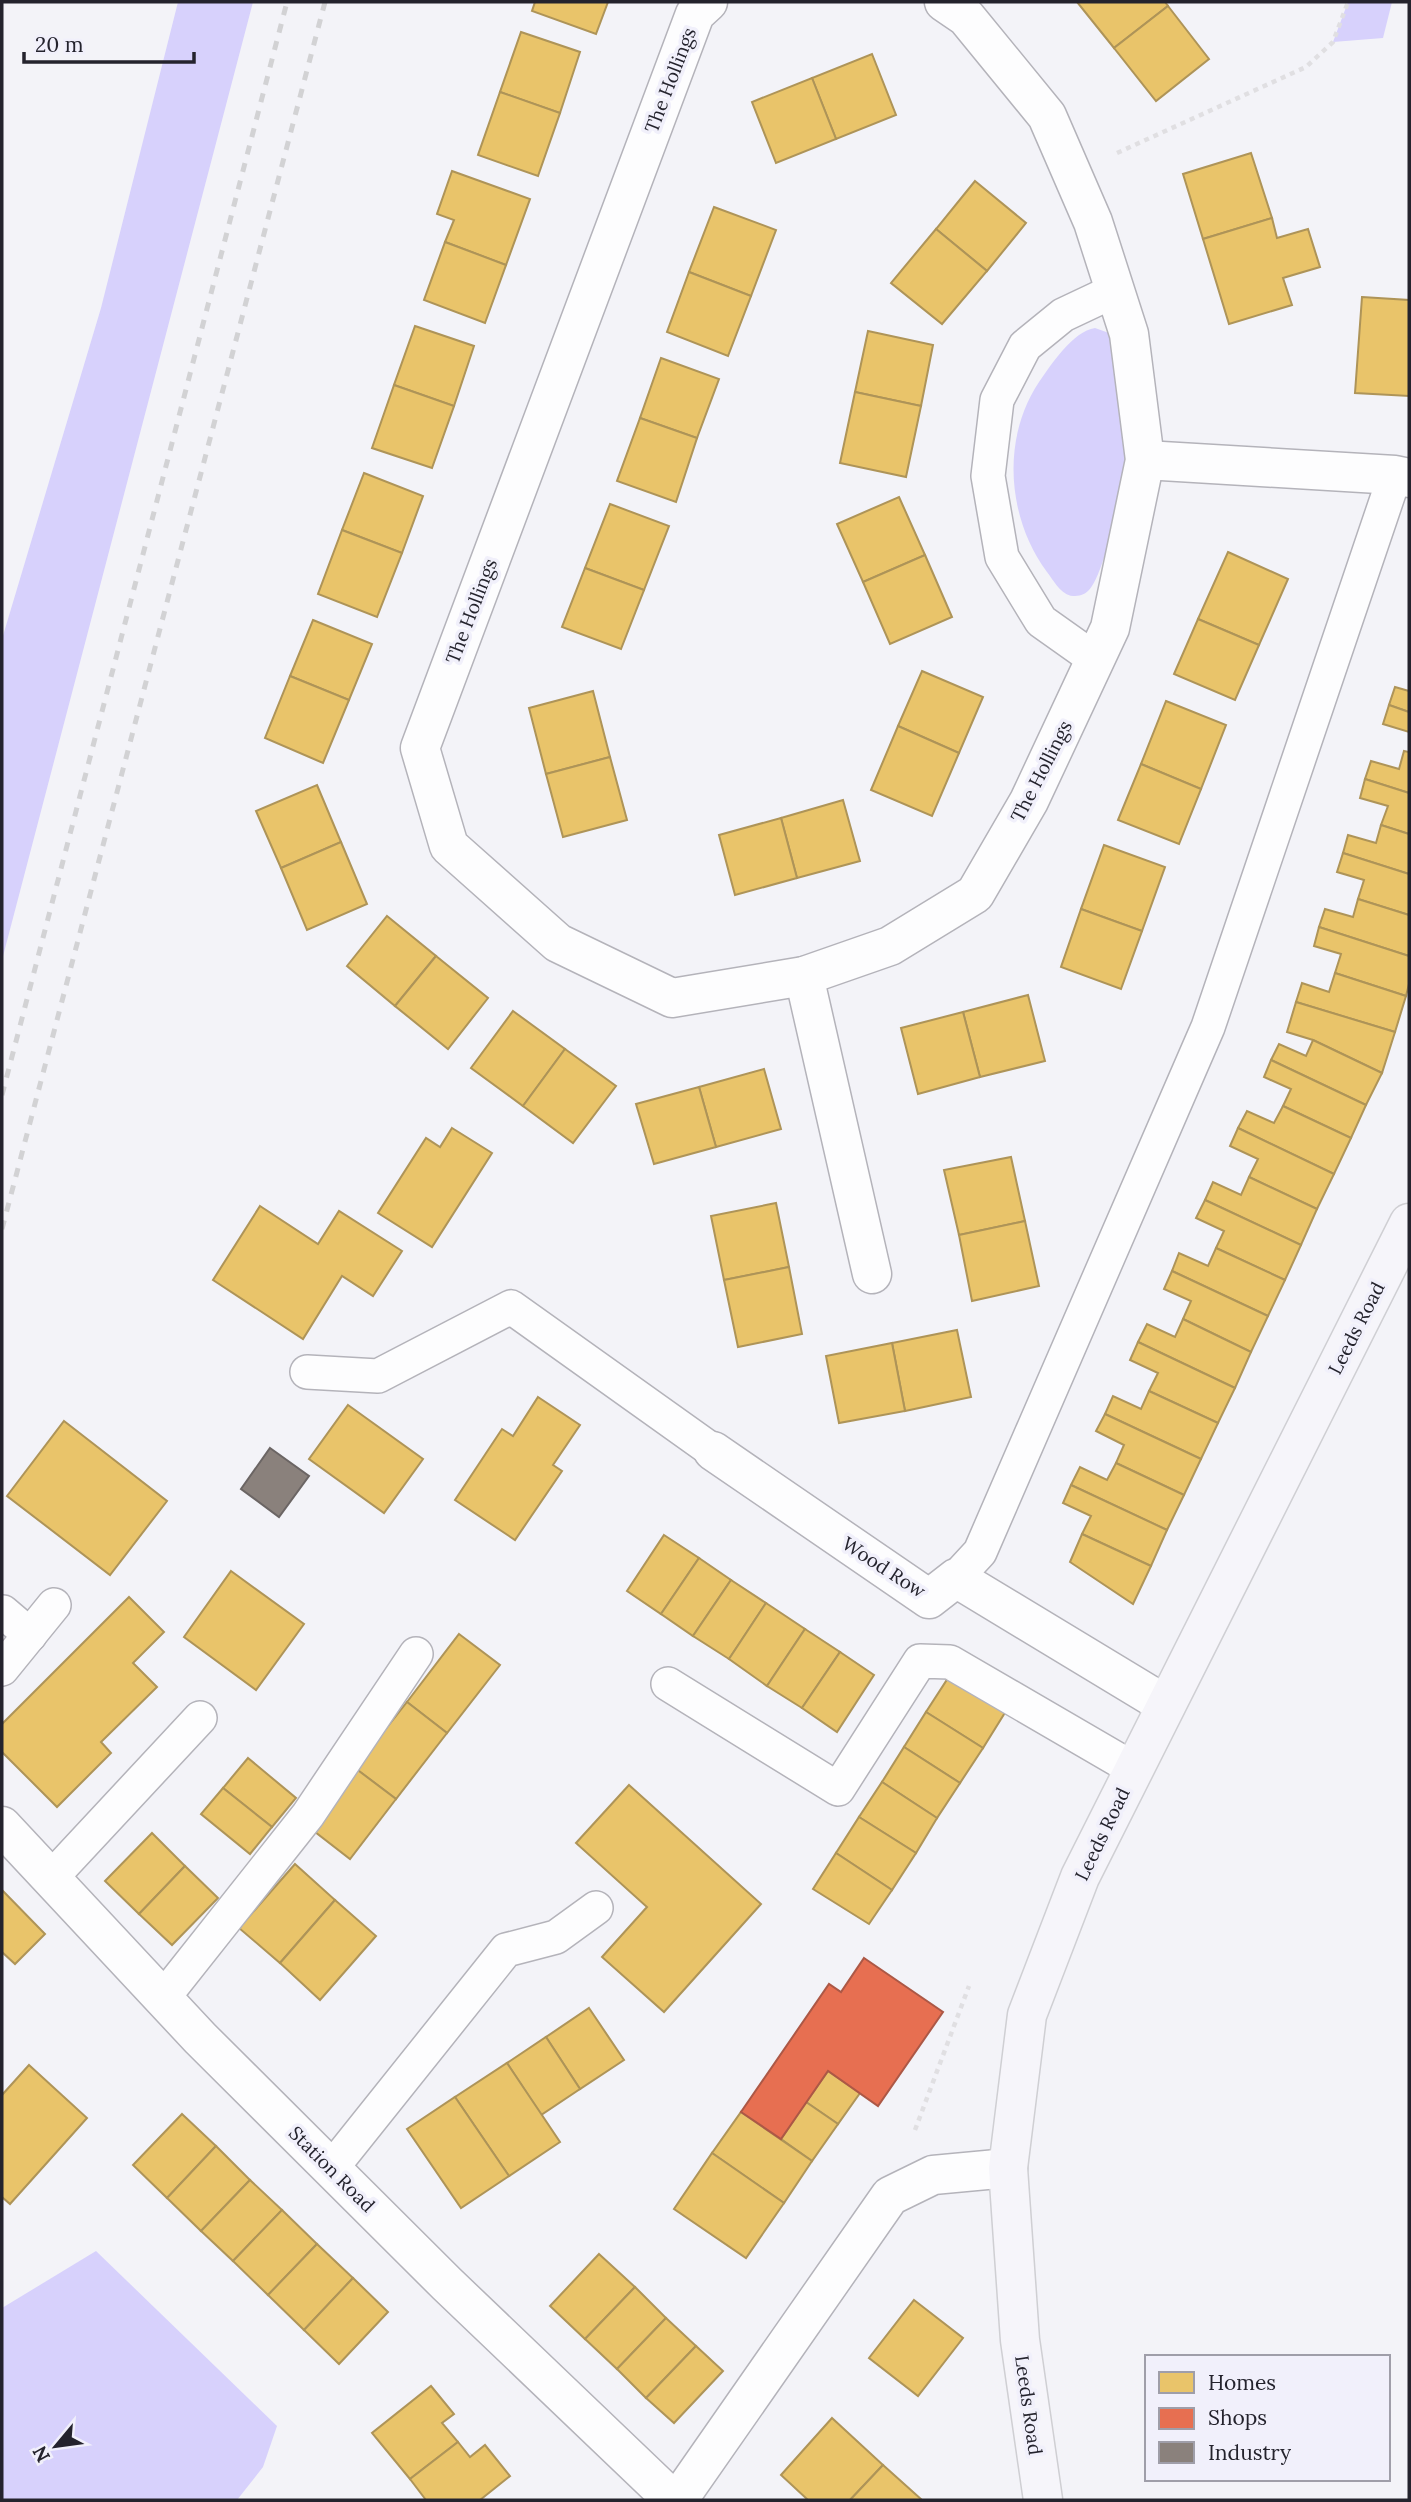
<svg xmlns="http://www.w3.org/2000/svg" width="1411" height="2502" font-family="Lora,serif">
  <rect width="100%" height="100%" fill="#f3f3f8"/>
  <!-- green -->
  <g fill="#d7d1fc">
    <polygon points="178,2 253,2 2,960 2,639 101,308"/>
    <polygon points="1348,2 1392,2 1383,38 1333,42"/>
    <path d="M1095 328 1109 333C1115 362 1125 398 1127 427 1128 455 1108 573 1088 591 1084 595 1079 596 1073 596 1061 595 1054 581 1047 572 1007 518 1001 439 1039 382 1051 365 1073 331 1095 328Z"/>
    <polygon points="96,2251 277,2426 263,2467 237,2500 2,2500 2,2308"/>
  </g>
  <!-- homes -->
  <g fill="#e9c46a" stroke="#ae9458" stroke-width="2">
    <polygon points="535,2 608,2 596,34 532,11"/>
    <polygon points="1077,2 1165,2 1168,6 1114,48"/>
    <polygon points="1168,6 1209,59 1156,101 1114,48"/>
    <polygon points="521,32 580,52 560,113 500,92"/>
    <polygon points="872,54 896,115 836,139 812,78"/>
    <polygon points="812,78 836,139 776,163 752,102"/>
    <polygon points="500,92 560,113 538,176 478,155"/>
    <polygon points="1251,153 1272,218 1203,239 1183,174"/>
    <polygon points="452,171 530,199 506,265 445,242 454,220 437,214"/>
    <polygon points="975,181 1026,223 987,271 936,229"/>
    <polygon points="714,207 776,230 751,296 689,272"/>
    <polygon points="1272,218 1277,238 1308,229 1320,267 1283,278 1292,305 1229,324 1203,239"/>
    <polygon points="936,229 987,271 942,324 891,283"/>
    <polygon points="445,242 506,265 485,323 424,300"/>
    <polygon points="689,272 751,296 728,356 667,332"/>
    <polygon points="1362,297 1409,300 1409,396 1355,393"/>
    <polygon points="415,326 474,346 454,406 394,385"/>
    <polygon points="868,331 933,345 921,406 855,392"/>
    <polygon points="661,358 719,379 697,438 640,418"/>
    <polygon points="394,385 454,406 432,468 372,448"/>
    <polygon points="855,392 921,406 906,477 840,463"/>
    <polygon points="640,418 697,438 676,502 617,481"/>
    <polygon points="364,473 423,496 402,553 342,530"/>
    <polygon points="899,497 925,555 863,582 837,524"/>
    <polygon points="610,504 669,526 644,590 585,568"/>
    <polygon points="342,530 402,553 377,617 318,594"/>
    <polygon points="1228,552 1288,579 1259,645 1198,619"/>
    <polygon points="925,555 952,617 890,644 863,582"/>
    <polygon points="585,568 644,590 621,649 562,627"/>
    <polygon points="1198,619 1259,645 1235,700 1174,674"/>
    <polygon points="313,620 372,644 349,700 290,676"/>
    <polygon points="922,671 983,697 959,753 898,726"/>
    <polygon points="290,676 349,700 323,763 265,738"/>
    <polygon points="1395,687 1409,691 1409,712 1389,705"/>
    <polygon points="593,691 610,757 546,774 529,708"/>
    <polygon points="1166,701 1226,725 1201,789 1141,764"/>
    <polygon points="1389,705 1409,712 1409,732 1383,724"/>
    <polygon points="898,726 959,753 932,816 871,790"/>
    <polygon points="1404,751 1409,752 1409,793 1365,779 1371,761 1399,769"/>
    <polygon points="610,757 627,820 563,837 546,774"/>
    <polygon points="1141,764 1201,789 1179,844 1118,820"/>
    <polygon points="1365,779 1409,793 1409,834 1381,825 1388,806 1360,798"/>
    <polygon points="317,785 341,842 281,868 256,811"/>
    <polygon points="843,800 860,861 797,878 781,818"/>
    <polygon points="781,818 797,878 735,895 719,835"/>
    <polygon points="1381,825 1409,834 1409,874 1343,853 1348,835 1376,843"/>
    <polygon points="341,842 367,904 307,930 281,868"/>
    <polygon points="1104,845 1165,867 1142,931 1081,909"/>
    <polygon points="1343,853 1409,874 1409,915 1358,899 1364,880 1337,872"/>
    <polygon points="1358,899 1409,915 1409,956 1319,927 1325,909 1353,917"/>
    <polygon points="1081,909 1142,931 1121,989 1061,967"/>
    <polygon points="387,916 436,956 395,1006 347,966"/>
    <polygon points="1319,927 1409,956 1409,984 1406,996 1335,973 1341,954 1314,946"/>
    <polygon points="436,956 488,998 448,1049 395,1006"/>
    <polygon points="1335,973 1406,996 1395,1032 1296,1002 1302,983 1329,992"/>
    <polygon points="1028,995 1045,1061 980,1077 963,1012"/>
    <polygon points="1296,1002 1395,1032 1382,1073 1313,1040 1287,1032"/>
    <polygon points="513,1011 565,1049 523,1106 471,1068"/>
    <polygon points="963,1012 980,1077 918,1094 901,1028"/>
    <polygon points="1313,1040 1382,1073 1366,1105 1271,1060 1279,1044 1306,1056"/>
    <polygon points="565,1049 616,1086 573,1143 523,1106"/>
    <polygon points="1271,1060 1366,1105 1351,1138 1283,1106 1291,1089 1264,1077"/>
    <polygon points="764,1069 781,1129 716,1147 699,1087"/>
    <polygon points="699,1087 716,1147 654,1164 636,1104"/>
    <polygon points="1283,1106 1351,1138 1334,1174 1238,1128 1247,1111 1274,1123"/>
    <polygon points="452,1128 492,1153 432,1247 378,1213 426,1138 440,1147"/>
    <polygon points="1238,1128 1334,1174 1317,1209 1249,1177 1258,1159 1230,1146"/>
    <polygon points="1011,1157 1025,1221 959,1235 944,1170"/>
    <polygon points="1249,1177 1317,1209 1301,1245 1205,1200 1213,1182 1241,1195"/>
    <polygon points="1205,1200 1301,1245 1285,1280 1216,1248 1224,1231 1196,1218"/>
    <polygon points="776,1203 789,1267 724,1280 711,1216"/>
    <polygon points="260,1206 318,1244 339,1211 402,1251 373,1296 342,1276 303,1339 213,1280"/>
    <polygon points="1025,1221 1039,1286 972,1301 959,1235"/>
    <polygon points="1216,1248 1285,1280 1268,1316 1172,1271 1179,1253 1208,1266"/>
    <polygon points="789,1267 802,1334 738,1347 724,1280"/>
    <polygon points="1172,1271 1268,1316 1251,1352 1183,1319 1191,1301 1164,1289"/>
    <polygon points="1183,1319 1251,1352 1235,1388 1138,1342 1147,1324 1175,1337"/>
    <polygon points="957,1330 971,1397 905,1411 892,1343"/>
    <polygon points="1138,1342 1235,1388 1218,1423 1149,1391 1158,1373 1130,1360"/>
    <polygon points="892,1343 905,1411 839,1423 826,1356"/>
    <polygon points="1149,1391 1218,1423 1201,1459 1105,1414 1113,1396 1141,1409"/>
    <polygon points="538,1397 580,1425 553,1465 562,1471 515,1540 455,1500 502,1429 513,1436"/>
    <polygon points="348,1405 423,1459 384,1513 309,1459"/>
    <polygon points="1105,1414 1201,1459 1184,1495 1116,1463 1124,1445 1096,1431"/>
    <polygon points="64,1421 167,1501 110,1575 7,1496"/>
    <polygon points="1116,1463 1184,1495 1167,1530 1071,1485 1080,1467 1107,1480"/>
    <polygon points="1071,1485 1167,1530 1151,1566 1082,1534 1091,1516 1063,1503"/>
    <polygon points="1082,1534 1151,1566 1133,1604 1070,1562"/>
    <polygon points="664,1535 699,1558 661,1614 627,1591"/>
    <polygon points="699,1558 731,1580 693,1636 661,1614"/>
    <polygon points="231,1571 304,1624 256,1690 184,1637"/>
    <polygon points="731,1580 766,1603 729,1659 693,1636"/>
    <polygon points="129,1597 164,1632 133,1663 157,1687 101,1742 111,1753 57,1807 2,1752 2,1724"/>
    <polygon points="766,1603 805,1629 767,1686 729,1659"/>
    <polygon points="805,1629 840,1652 802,1708 767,1686"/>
    <polygon points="459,1634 500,1665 447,1733 407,1702"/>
    <polygon points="840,1652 874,1675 837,1732 802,1708"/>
    <polygon points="950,1675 1006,1711 983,1748 926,1712"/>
    <polygon points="407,1702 447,1733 396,1799 355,1768"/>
    <polygon points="926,1712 983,1748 960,1783 904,1747"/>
    <polygon points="904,1747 960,1783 937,1818 882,1782"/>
    <polygon points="248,1758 296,1798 272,1827 223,1788"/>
    <polygon points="355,1768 396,1799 350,1859 310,1828"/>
    <polygon points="882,1782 937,1818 916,1853 859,1817"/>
    <polygon points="629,1785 761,1904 664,2012 602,1957 647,1907 576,1843"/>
    <polygon points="223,1788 272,1827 250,1854 201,1814"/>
    <polygon points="859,1817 916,1853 892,1890 836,1853"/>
    <polygon points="152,1833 185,1866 139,1914 105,1881"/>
    <polygon points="836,1853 892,1890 869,1924 813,1889"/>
    <polygon points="295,1864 335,1900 280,1963 239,1928"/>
    <polygon points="185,1866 218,1898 172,1945 139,1914"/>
    <polygon points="2,1890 45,1934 15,1964 2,1952"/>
    <polygon points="335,1900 376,1936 320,2000 280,1963"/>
    <polygon points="589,2008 624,2060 580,2089 546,2037"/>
    <polygon points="546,2037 580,2089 541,2115 507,2063"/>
    <polygon points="507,2063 560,2142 509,2176 455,2097"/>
    <polygon points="29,2065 87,2118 10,2204 2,2197 2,2095"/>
    <polygon points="828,2071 860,2093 838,2124 806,2102"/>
    <polygon points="455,2097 509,2176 461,2208 407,2129"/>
    <polygon points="806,2102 838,2124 812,2161 781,2139"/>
    <polygon points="741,2112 812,2161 784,2203 712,2153"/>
    <polygon points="182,2114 216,2146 167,2198 133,2165"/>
    <polygon points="216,2146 250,2180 201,2231 167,2198"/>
    <polygon points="712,2153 784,2203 746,2258 674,2209"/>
    <polygon points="250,2180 282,2210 233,2261 201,2231"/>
    <polygon points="282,2210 317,2244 268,2295 233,2261"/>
    <polygon points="317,2244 353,2278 304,2330 268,2295"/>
    <polygon points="599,2254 635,2287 585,2339 550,2306"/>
    <polygon points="353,2278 388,2312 339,2364 304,2330"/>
    <polygon points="635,2287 666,2318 617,2369 585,2339"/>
    <polygon points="914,2300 963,2338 918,2396 869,2358"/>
    <polygon points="666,2318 696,2346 646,2398 617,2369"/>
    <polygon points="696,2346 723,2371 674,2423 646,2398"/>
    <polygon points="431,2386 454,2414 442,2423 458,2442 410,2479 372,2433"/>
    <polygon points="832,2418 883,2465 850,2500 808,2500 781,2475"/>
    <polygon points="458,2442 470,2457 485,2445 510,2476 480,2500 426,2500 410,2479"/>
    <polygon points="883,2465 922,2500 850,2500"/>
  </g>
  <!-- shops -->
  <polygon fill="#e76f51" stroke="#ac5846" stroke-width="2" points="864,1958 943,2012 878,2106 828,2071 781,2139 741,2112 829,1984 841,1992"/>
  <!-- industry -->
  <polygon fill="#8a817c" stroke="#6b6564" stroke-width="2" points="270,1448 309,1476 279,1517 241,1489"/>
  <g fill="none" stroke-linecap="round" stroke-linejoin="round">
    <!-- lane casing -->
    <g stroke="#b4b3ba" stroke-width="36">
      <g id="lane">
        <polyline points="1096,660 1041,621 1002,557 988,476 997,400 1025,346 1063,315 1116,290"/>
        <polyline points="307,1372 378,1376 511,1307 713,1451"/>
        <polyline points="956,1578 980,1552 1208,1027 1395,475"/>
        <polyline points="3,1612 30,1635"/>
        <polyline points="2,1669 54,1605"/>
        <polyline points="668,1684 838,1789 920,1661 950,1662 1134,1769"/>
        <polyline points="51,1878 200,1718"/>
        <polyline points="163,1998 308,1815 416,1654"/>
        <polyline points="331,2169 506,1950 556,1937 596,1908"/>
      </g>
    </g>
    <!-- street casing -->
    <g stroke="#b4b3ba" stroke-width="41">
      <g id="street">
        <polyline points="708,2 695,14 420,748 449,846 558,943 672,998 804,976 890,946 975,894 1029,801 1110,628 1145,460 1129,334 1093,222 1047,116 966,17 944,2"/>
        <polyline points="1145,460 1395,475 1409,478"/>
        <polyline points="804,976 872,1274"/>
        <polyline points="713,1451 929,1599 956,1578 1166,1705"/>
        <polyline points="2,1826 200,2038 447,2284 673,2500"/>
        <polyline points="678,2500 890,2196 933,2175 1008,2168"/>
      </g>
    </g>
    <!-- primary casing -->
    <g stroke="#cfcfd3" stroke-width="41">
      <polyline id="primary" points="1043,2500 1020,2340 1008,2168 1027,2015 1080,1877 1409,1223"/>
    </g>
    <!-- path -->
    <g stroke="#e0dfe2" stroke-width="4.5" stroke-dasharray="5 5" stroke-linecap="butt">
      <polyline points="1117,153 1306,67 1333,42 1348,2"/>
      <polyline points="915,2130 969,1986"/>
    </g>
    <!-- lane -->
    <use href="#lane" stroke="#fdfdfe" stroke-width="33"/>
    <!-- street -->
    <use href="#street" stroke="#fdfdfe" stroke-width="38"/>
    <!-- primary -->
    <use href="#primary" stroke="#f6f5fa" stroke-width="38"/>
    <!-- rail -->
    <g stroke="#d2d2d4" stroke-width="5" stroke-dasharray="9 9" stroke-linecap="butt">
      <polyline points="2,1095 287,2"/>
      <polyline points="2,1229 325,2"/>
    </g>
  </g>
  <g text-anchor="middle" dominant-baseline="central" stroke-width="7" stroke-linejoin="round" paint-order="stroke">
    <!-- street labels -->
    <g font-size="19" fill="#24232d" stroke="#f1f0fb">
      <text transform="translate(670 80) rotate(-69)">The Hollings</text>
      <text transform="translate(471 611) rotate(-69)">The Hollings</text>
      <text transform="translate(1041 771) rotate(-63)">The Hollings</text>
      <text transform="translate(1356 1328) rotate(-63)">Leeds Road</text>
      <text transform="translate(884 1567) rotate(33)">Wood Row</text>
      <text transform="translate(1102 1834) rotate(-64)">Leeds Road</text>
      <text transform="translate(332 2169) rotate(45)">Station Road</text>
      <text transform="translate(1029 2405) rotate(82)">Leeds Road</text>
    </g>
  </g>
  <!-- border -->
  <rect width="1411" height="2502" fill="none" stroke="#24232d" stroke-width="7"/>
  <!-- legend -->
  <rect x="1145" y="2355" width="245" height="126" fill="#f1f0fb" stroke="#9f9ea9" stroke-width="2"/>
  <rect x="1159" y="2372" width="35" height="21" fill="#e9c46a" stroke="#9f9ea9" stroke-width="2"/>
  <text x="1208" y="2390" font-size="21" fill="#24232d">Homes</text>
  <rect x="1159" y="2408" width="35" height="21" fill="#e76f51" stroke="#9f9ea9" stroke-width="2"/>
  <text x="1208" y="2425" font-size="21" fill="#24232d">Shops</text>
  <rect x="1159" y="2442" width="35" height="21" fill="#8a817c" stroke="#9f9ea9" stroke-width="2"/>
  <text x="1208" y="2460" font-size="21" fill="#24232d">Industry</text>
  <!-- north arrow -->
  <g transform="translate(56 2446) rotate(241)" stroke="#f1f0fb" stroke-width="5" paint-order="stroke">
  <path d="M0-5L12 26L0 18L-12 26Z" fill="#24232d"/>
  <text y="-10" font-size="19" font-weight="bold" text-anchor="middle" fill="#24232d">N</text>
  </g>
  <!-- scale -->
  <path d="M24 52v10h170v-10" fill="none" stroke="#24232d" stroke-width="3.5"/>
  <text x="35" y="52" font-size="21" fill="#24232d" stroke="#f1f0fb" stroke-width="5" paint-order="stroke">20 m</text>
</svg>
